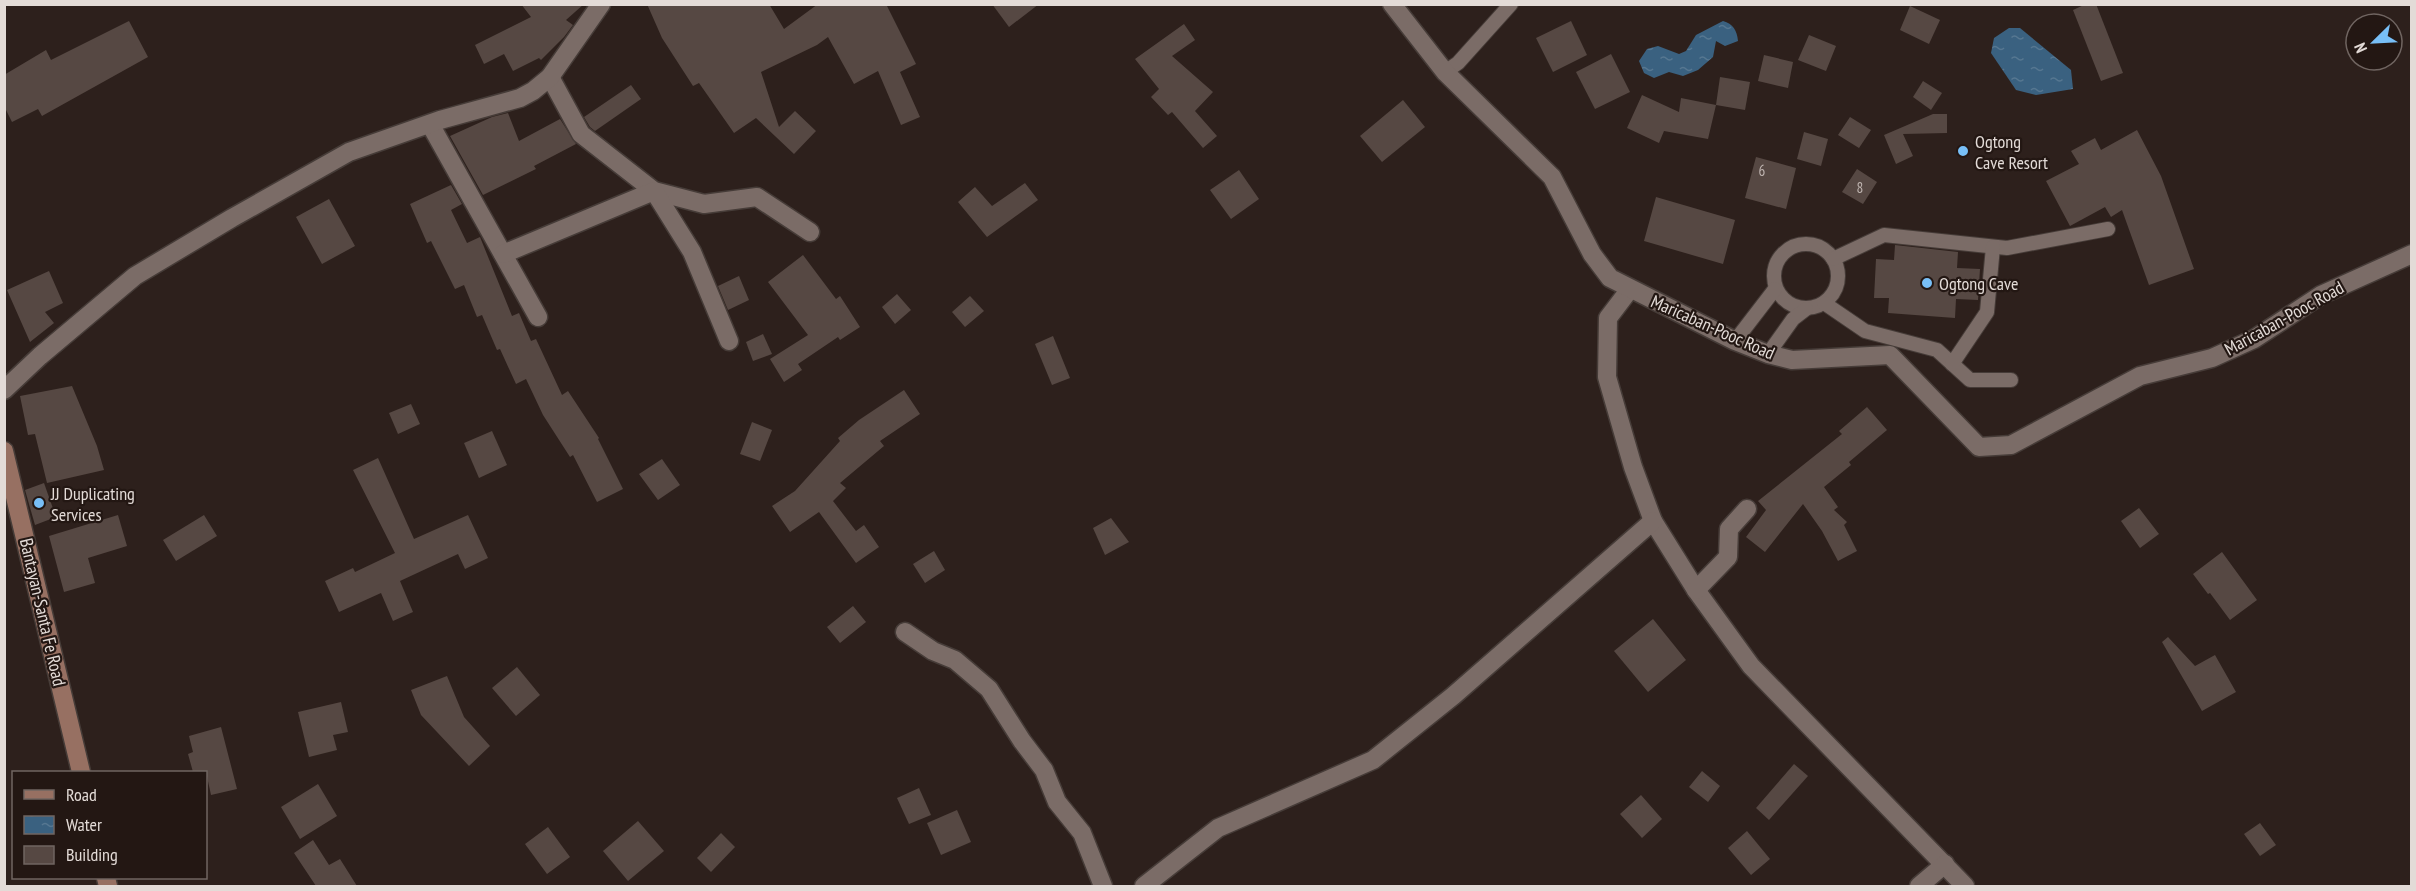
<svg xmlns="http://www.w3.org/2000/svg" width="2416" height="891" font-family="'PT Sans Narrow',sans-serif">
  <defs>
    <pattern id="water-ripples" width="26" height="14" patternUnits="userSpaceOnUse" patternTransform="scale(1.5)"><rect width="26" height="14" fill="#3a6180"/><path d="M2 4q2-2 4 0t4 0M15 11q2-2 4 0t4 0" fill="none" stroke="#567791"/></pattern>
  </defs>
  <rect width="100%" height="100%" fill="#2d201c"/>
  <!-- water -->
  <g fill="url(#water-ripples)">
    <path d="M1723 21C1733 24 1737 30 1738 41L1725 46 1716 41 1713 57 1698 70 1683 76 1669 72 1654 78 1644 73 1639 61 1647 49 1658 46 1679 54 1686 51 1696 35Z"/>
    <polygon points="2009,28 2020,28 2071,70 2073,89 2036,95 2016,90 1991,53 1994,38"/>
  </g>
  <!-- building -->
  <g fill="#564843">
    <polygon points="521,4 584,4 566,20 573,25 564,37 541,60 539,58 513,71 504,54 484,64 475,45 531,17"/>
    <polygon points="647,4 769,4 784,29 818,4 886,4 916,64 900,72 920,117 901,125 878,71 854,84 828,37 817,45 761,72 779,127 795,111 816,131 794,154 756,118 734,133 699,83 693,86 662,38"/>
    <polygon points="992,4 1039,4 1009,27"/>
    <polygon points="2086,4 2096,4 2123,73 2101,81 2073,10"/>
    <polygon points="1910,6 1940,20 1929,44 1900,30"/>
    <polygon points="129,21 148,57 42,116 38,109 12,122 4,106 4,75 46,50 51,60"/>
    <polygon points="1571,21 1587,55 1553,72 1536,38"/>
    <polygon points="1184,24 1195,40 1172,56 1213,92 1195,111 1217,136 1203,148 1172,112 1168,115 1151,97 1159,89 1135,59"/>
    <polygon points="1809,35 1836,46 1826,71 1798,60"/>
    <polygon points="1611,54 1630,92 1595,109 1576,72"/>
    <polygon points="1764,55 1793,62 1788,88 1758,81"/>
    <polygon points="1720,77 1750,82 1745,110 1716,105"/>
    <polygon points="1923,81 1942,93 1931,110 1913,97"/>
    <polygon points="631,85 641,99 595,131 590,127 584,117"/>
    <polygon points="1642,95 1679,112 1681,98 1716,105 1708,139 1664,131 1659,143 1627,128"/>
    <polygon points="1403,100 1425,127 1382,162 1360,136"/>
    <polygon points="508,113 519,141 560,119 576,144 534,166 536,169 483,195 450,136 492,117"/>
    <polygon points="1933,114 1947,114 1947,133 1903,134 1913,156 1896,164 1884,135"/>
    <polygon points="1850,117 1871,130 1859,148 1838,135"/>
    <polygon points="2137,130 2161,176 2194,269 2149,285 2122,210 2111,217 2105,207 2070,226 2046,181 2079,164 2071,151 2095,138 2101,150"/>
    <polygon points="1804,132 1828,139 1821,166 1797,159"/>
    <polygon points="1756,157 1796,168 1786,209 1745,198"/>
    <polygon points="1857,169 1877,182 1863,204 1842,192"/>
    <polygon points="1239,170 1259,199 1231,219 1210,190"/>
    <polygon points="1025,183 1038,200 987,237 958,202 975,187 992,206"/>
    <polygon points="451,185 462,204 451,210 467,243 480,237 512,316 519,313 531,341 536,339 562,395 568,391 599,438 598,439 623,489 597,502 573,455 570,457 543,415 526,379 516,384 500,349 497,350 482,315 477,317 464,285 455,289 431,241 427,243 410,204"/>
    <polygon points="1656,197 1735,220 1723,264 1644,241"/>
    <polygon points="329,199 355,246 322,264 296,217"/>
    <polygon points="1895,245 1958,252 1957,268 1980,269 1978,300 1956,299 1955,318 1888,313 1889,298 1874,298 1876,259 1894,260"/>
    <polygon points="803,255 836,299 840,296 860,327 840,340 838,337 798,364 802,370 784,382 770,359 808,335 768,282"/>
    <polygon points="49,271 63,303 45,312 54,323 30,342 7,290"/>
    <polygon points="739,276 749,300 728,310 718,286"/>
    <polygon points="897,294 911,310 895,324 882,307"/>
    <polygon points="970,296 984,311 965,327 952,312"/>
    <polygon points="763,334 772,354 753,361 746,342"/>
    <polygon points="1053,336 1070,378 1052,385 1035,344"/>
    <polygon points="72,386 97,446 104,470 47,483 35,434 28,435 20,396"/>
    <polygon points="904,390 920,414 880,441 884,446 840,483 846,488 833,501 856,531 864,525 879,547 856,563 819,512 790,532 772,506 795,491 840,441 838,438 859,420"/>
    <polygon points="411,404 420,424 398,434 389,413"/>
    <polygon points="1867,407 1887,430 1849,462 1851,465 1824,487 1838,507 1834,510 1847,522 1844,525 1857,551 1838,561 1822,531 1803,504 1765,552 1746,537 1766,510 1758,501 1842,434 1839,431"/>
    <polygon points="752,422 772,430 760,461 740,454"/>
    <polygon points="492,431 507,465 479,478 464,443"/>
    <polygon points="378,458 414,539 468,515 488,558 465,569 458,554 400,581 413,612 393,621 381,593 339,612 325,581 353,568 355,572 395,553 353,470"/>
    <polygon points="662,459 680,485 658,500 639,474"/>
    <polygon points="44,483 56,517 35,525 25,490"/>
    <polygon points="2139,508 2159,534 2140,548 2121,521"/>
    <polygon points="118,515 127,546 88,558 95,583 64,592 49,536"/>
    <polygon points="204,515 217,536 176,561 163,540"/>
    <polygon points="1111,518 1129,542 1105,555 1093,528"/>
    <polygon points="934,551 945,570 925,583 913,564"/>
    <polygon points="2222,552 2257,600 2230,620 2210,593 2208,594 2193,574"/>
    <polygon points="853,606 866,622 840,643 827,627"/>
    <polygon points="1653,619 1686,660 1648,692 1614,651"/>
    <polygon points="2168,637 2195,666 2215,655 2236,692 2202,711 2162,642"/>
    <polygon points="517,667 540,695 516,716 492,688"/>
    <polygon points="447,676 464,717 490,746 469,766 421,715 411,690"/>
    <polygon points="341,702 348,732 333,735 337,750 309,757 298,712"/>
    <polygon points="221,727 237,789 211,795 206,772 193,772 188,754 193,752 189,736"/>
    <polygon points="1794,764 1808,776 1769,820 1756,808"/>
    <polygon points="1702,771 1720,786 1708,802 1689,787"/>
    <polygon points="318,784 337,816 300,839 281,807"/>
    <polygon points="919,788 931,815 909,824 897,798"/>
    <polygon points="1641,795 1662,819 1642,838 1620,814"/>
    <polygon points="957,810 971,842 941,855 927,823"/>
    <polygon points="638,821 664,851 628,881 603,851"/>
    <polygon points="2260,823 2276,845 2260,856 2244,834"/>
    <polygon points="548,827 570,857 547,874 525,844"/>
    <polygon points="1747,831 1770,859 1751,875 1728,848"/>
    <polygon points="721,833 735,847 711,872 697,858"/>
    <polygon points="313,840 329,865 340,859 357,886 316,886 294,853"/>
  </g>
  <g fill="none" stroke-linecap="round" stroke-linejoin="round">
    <!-- service casing -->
    <g stroke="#463c38" stroke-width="16">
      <g id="service">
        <polyline points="1445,72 1458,63 1511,4"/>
        <circle cx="1806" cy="276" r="32"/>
        <polyline points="1833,259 1884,235 2007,248 2108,229"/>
        <polyline points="1824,303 1865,331 1937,350 1970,380 2011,380"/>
        <polyline points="1735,341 1775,289"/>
        <polyline points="1768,354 1793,319 1806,309"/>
        <polyline points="1952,364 1987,312 1993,247"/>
      </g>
    </g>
    <!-- minor casing -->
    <g stroke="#463c38" stroke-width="21">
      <g id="minor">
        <polyline points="550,77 581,134 654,191 704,204 757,197 810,232"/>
        <polyline points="430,124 538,317"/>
        <polyline points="503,254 654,191 692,252 729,341"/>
        <polyline points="1630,289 1608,318 1607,377 1633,467 1653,521 1696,590 1751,666 1965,886"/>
        <polyline points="4,390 40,356 135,276 232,218 349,152 440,120 520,98 533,91 550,77 601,4"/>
        <polyline points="1696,590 1728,557 1729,529 1747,509"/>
        <polyline points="905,632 933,651 955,660 989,689 1022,741 1044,770 1057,802 1082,833 1103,886"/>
        <polyline points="1144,886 1218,828 1373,760 1453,696 1653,521"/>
        <polyline points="1919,886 1945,864"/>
      </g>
    </g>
    <!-- tertiary casing -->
    <g stroke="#463c38" stroke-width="21">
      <polyline id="tertiary" points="1392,4 1445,72 1552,177 1592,254 1610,278 1735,341 1768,354 1792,360 1890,355 1979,447 2011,445 2140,376 2212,358 2254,339 2321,295 2412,254"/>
    </g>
    <!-- secondary casing -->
    <g stroke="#463c38" stroke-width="21">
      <g id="secondary">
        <polyline points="4,451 81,772"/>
        <polyline points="106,878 108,886"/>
      </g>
    </g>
    <!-- service -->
    <use href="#service" stroke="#7b6c67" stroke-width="14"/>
    <!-- minor -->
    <use href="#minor" stroke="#7b6c67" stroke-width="18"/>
    <!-- tertiary -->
    <use href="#tertiary" stroke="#7b6c67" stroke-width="18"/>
    <!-- secondary -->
    <use href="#secondary" stroke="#977062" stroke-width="18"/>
  </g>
  <!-- markers -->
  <g fill="#78bff7" stroke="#231713" stroke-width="2">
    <circle cx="1963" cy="151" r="6"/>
    <circle cx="1927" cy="283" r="6"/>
    <circle cx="39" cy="503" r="6"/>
  </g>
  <g text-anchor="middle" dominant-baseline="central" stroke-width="4.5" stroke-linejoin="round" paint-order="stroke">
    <!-- number labels -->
    <g font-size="15" fill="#c0b6b2">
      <text x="1762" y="170">6</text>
      <text x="1860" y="187">8</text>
    </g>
    <!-- poi labels -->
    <g font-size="18" fill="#e3dbd7" stroke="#231713" text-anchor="start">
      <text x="1975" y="141">Ogtong<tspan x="1975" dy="21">Cave Resort</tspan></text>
      <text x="1939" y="283">Ogtong Cave</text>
      <text x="51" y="493">JJ Duplicating<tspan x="51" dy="21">Services</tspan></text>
    </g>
    <!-- street labels -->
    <g font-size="18" fill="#e3dbd7" stroke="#231713">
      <text transform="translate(2284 318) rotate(-29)">Maricaban-Pooc Road</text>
      <text transform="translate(1713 327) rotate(24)">Maricaban-Pooc Road</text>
      <text transform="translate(43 612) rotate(77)">Bantayan-Santa Fe Road</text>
    </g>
  </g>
  <!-- border -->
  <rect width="2416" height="891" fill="none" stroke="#e3dbd7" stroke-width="12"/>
  <!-- legend -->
  <rect x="12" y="771" width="195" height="108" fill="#231713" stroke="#706561" stroke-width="1.5"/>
  <rect x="24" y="790" width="30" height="9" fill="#977062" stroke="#706561" stroke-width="1.5"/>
  <text x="66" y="801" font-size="18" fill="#e3dbd7">Road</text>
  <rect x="24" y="816" width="30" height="18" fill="url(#water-ripples)" stroke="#706561" stroke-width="1.5"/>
  <text x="66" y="831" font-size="18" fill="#e3dbd7">Water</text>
  <rect x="24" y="846" width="30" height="18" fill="#564843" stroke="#706561" stroke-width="1.5"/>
  <text x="66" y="861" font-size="18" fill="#e3dbd7">Building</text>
  <!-- north arrow -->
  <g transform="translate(2374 42) rotate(246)"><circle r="28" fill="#231713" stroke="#706561" stroke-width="1.5"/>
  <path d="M0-4.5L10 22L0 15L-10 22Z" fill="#78bff7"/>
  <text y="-9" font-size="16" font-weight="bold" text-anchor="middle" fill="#e3dbd7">N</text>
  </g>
</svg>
